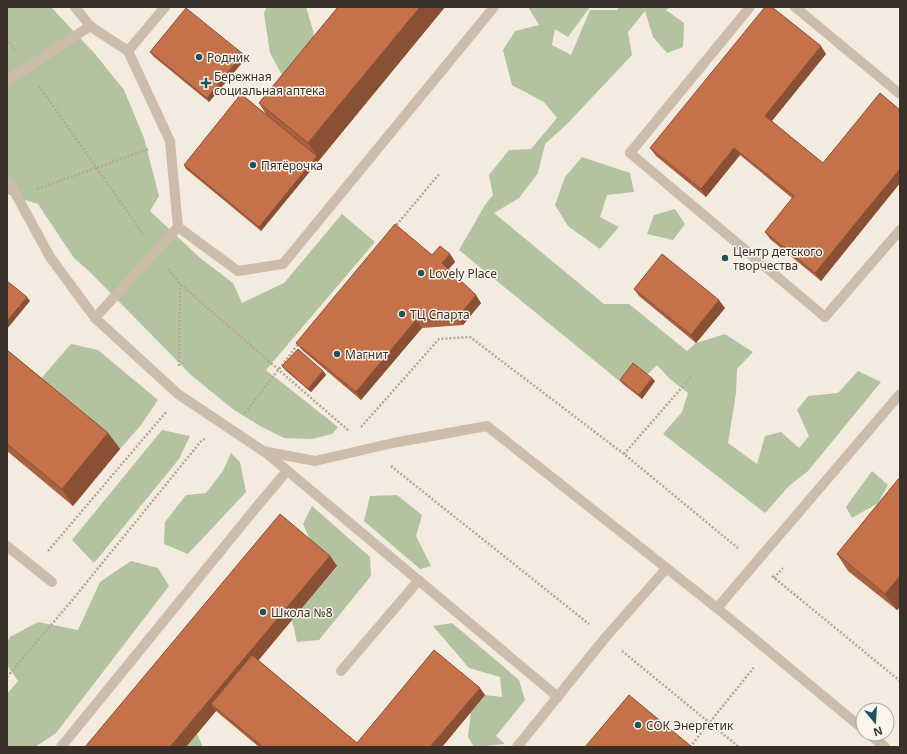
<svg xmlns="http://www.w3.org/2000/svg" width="907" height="754" font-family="'Noto Sans',sans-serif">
  <rect width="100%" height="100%" fill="#f3ebdf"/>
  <!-- green -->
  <g fill="#b3c29f">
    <polygon points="7,7 51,7 95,54 124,90 144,138 159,196 150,211 199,257 233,283 242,303 284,283 342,214 375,242 266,370 338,427 332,434 312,439 284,438 262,427 234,410 191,375 91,273 74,258 38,204 7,194"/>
    <polygon points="267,7 306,7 321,58 292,93 270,53 264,13"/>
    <polygon points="528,7 590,7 568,37 555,29 552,45 571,55 590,10 618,10 617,7 670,7 666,10 684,23 683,47 667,53 653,37 645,11 628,32 632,55 566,125 545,144 538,173 519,198 494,213 604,304 629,304 687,351 696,343 725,334 753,352 737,369 736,393 728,443 757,464 765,436 781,432 799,448 809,436 797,410 808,396 838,393 858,371 881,382 808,471 789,486 765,513 663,434 682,412 688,393 670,379 657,365 647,375 636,367 623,384 459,250 485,205 493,195 489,175 509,150 531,149 557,118 544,102 512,85 503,50 515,31 539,25"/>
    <polygon points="582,157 630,173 634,192 607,195 600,217 619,227 600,249 568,226 555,205 565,177"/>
    <polygon points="675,209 685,224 673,240 647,234 654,215"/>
    <polygon points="71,344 98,350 158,400 141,425 120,449 38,382"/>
    <polygon points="162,430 190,436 179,459 94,563 72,540"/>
    <polygon points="231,453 240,462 246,492 188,554 164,544 165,522 186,495 206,493 223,471"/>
    <polygon points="872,471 888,485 878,503 852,518 846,507"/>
    <polygon points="397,495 422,515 416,536 431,566 420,569 364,521 370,496"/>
    <polygon points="312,506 370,557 371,576 319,640 297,642 292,620 337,567 314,548 303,524"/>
    <polygon points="131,561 158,568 169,586 56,733 35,747 7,747 7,694 18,681 7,665 7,642 10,637 38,622 78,630 100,582"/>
    <polygon points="452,623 519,680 525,700 496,736 505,744 474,747 468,737 471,712 485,695 502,697 500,677 469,668 433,626"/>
    <polygon points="197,734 203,747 186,747"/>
  </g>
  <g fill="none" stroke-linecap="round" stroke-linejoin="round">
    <!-- path -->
    <g stroke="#b7a695" stroke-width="2.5" stroke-dasharray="2 2" stroke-linecap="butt">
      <polyline points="7,39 15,50"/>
      <polyline points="39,86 143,234"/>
      <polyline points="37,189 149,149"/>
      <polyline points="394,228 440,173"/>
      <polyline points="168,269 180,284 349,431"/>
      <polyline points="179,366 180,285"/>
      <polyline points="245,413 299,343"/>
      <polyline points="361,427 439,339 470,337 624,454 739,549"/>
      <polyline points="624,454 692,376"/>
      <polyline points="391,466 589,624"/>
      <polyline points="48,551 167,411"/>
      <polyline points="772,576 900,681"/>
      <polyline points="774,578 783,568"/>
      <polyline points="622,651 739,747"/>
      <polyline points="7,677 74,598 202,440 205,439"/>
      <polyline points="690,747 755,666"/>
    </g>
    <!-- lane -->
    <g stroke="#cbbcab" stroke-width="10">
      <polyline points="75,7 90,26 128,51 170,141 178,227 238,271 283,264 494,7"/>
      <polyline points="750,7 630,153 825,317 900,230"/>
      <polyline points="795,7 900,94"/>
      <polyline points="128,51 165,7"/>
      <polyline points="7,79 27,68 90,26"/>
      <polyline points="7,178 50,257 95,318 178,394 263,451 315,461 393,443 487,426 717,608 863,729"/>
      <polyline points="95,318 178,227"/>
      <polyline points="265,452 558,697"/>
      <polyline points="7,546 52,582"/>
      <polyline points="717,608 900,394"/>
      <polyline points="341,671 419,580"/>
      <polyline points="869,734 885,747"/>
      <polyline points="61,747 259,504 287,471"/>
      <polyline points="517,747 605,638 666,569"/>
    </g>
  </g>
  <!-- wall -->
  <g fill="#a96240">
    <polygon points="338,7 445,7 261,231 186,169 184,165 267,116 259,103"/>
    <polygon points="150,52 246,58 209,102 153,56"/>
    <polygon points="826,54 772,121 823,163 900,110 900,183 821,281 770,239 765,232 792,198 740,155 706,197 656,156 650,148"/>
    <polygon points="450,254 455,262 448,269 481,303 463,325 422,328 361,400 302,350 296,343 432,255"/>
    <polygon points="634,289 725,308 696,343 639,296"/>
    <polygon points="7,350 108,433 120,449 73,506 7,451"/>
    <polygon points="282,366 323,371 326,375 311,392 285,370"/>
    <polygon points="620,380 655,381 642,399 623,384"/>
    <polygon points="900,477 900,607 897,610 848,571 837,554"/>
    <polygon points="330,556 337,566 258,660 357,743 485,695 442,747 259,747 216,711 186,747 85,747"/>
  </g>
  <!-- shaded-wall -->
  <g fill="#8a5034">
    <polygon points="420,7 445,7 261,231 259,227 317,156 308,143"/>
    <polygon points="821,46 826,54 770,123 765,116"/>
    <polygon points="243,54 246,58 209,102 207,98"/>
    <polygon points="734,148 740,155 706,197 701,189"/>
    <polygon points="900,169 900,183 821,281 815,273"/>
    <polygon points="450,254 455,262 447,271 442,263"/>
    <polygon points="476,295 481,303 463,325 457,318"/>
    <polygon points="27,297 30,301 7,329 7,321"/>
    <polygon points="719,300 725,308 696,343 691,335"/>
    <polygon points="416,320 422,328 361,400 356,392"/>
    <polygon points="323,371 326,375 311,392 308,389"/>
    <polygon points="652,378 655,381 642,399 639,395"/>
    <polygon points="108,433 120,449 73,506 62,489"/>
    <polygon points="330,556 337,566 218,709 211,704 216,711 186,747 170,747"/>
    <polygon points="900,576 900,607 897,610 885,594"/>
    <polygon points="480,688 485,695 442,747 430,747"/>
  </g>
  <!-- building -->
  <g fill="#c5724b" stroke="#8a5034">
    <polygon points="338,7 420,7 308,143 259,103"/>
    <polygon points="765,7 772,7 821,46 765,116 823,163 880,93 900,110 900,169 815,273 765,232 794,196 734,148 701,189 650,148"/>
    <polygon points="186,8 243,54 207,98 150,52"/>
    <polygon points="241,94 317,156 259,227 184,165"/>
    <polygon points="395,224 432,255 440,246 450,254 442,263 476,295 457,318 416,320 356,392 296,343"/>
    <polygon points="662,254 719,300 691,335 634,289"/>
    <polygon points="7,281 27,297 7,321"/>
    <polygon points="298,349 323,371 308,389 282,366"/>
    <polygon points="7,350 108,433 62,489 7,444"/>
    <polygon points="633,363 652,378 639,395 620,380"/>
    <polygon points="900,477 900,576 885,594 837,554"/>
    <polygon points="280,514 330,556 170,747 85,747"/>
    <polygon points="434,650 480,688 430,747 263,747 211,704 252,655 357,743"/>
    <polygon points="629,695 692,747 585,747"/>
  </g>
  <!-- markers -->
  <g fill="#1f525a" stroke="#faf5ec" stroke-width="1.5">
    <circle cx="199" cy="57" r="4"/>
    <path d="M204 77h4v4h4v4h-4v4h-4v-4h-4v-4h4z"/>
    <circle cx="253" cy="165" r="4"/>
    <circle cx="725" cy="258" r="4"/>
    <circle cx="421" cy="273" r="4"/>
    <circle cx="402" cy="314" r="4"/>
    <circle cx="337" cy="354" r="4"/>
    <circle cx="263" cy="612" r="4"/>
    <circle cx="638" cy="725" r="4"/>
  </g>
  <g text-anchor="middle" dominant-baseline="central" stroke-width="3" stroke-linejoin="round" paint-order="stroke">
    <!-- poi labels -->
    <g font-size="12" fill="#39302a" stroke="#faf5ec" text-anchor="start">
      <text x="207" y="57">Родник</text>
      <text x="214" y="76">Бережная<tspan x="214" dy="14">социальная аптека</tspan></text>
      <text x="261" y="165">Пятёрочка</text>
      <text x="733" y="251">Центр детского<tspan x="733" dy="14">творчества</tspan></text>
      <text x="429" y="273">Lovely Place</text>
      <text x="410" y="314">ТЦ Спарта</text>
      <text x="345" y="354">Магнит</text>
      <text x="271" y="612">Школа №8</text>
      <text x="646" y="725">СОК Энергетик</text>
    </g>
  </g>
  <!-- border -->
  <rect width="907" height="754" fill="none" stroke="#39302a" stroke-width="16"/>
  <!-- north arrow -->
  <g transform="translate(875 722) rotate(162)"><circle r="19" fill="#faf5ec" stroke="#ada69e"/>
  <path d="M0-3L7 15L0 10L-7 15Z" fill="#1f525a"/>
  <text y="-6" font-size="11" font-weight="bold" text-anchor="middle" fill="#39302a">N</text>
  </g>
</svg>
